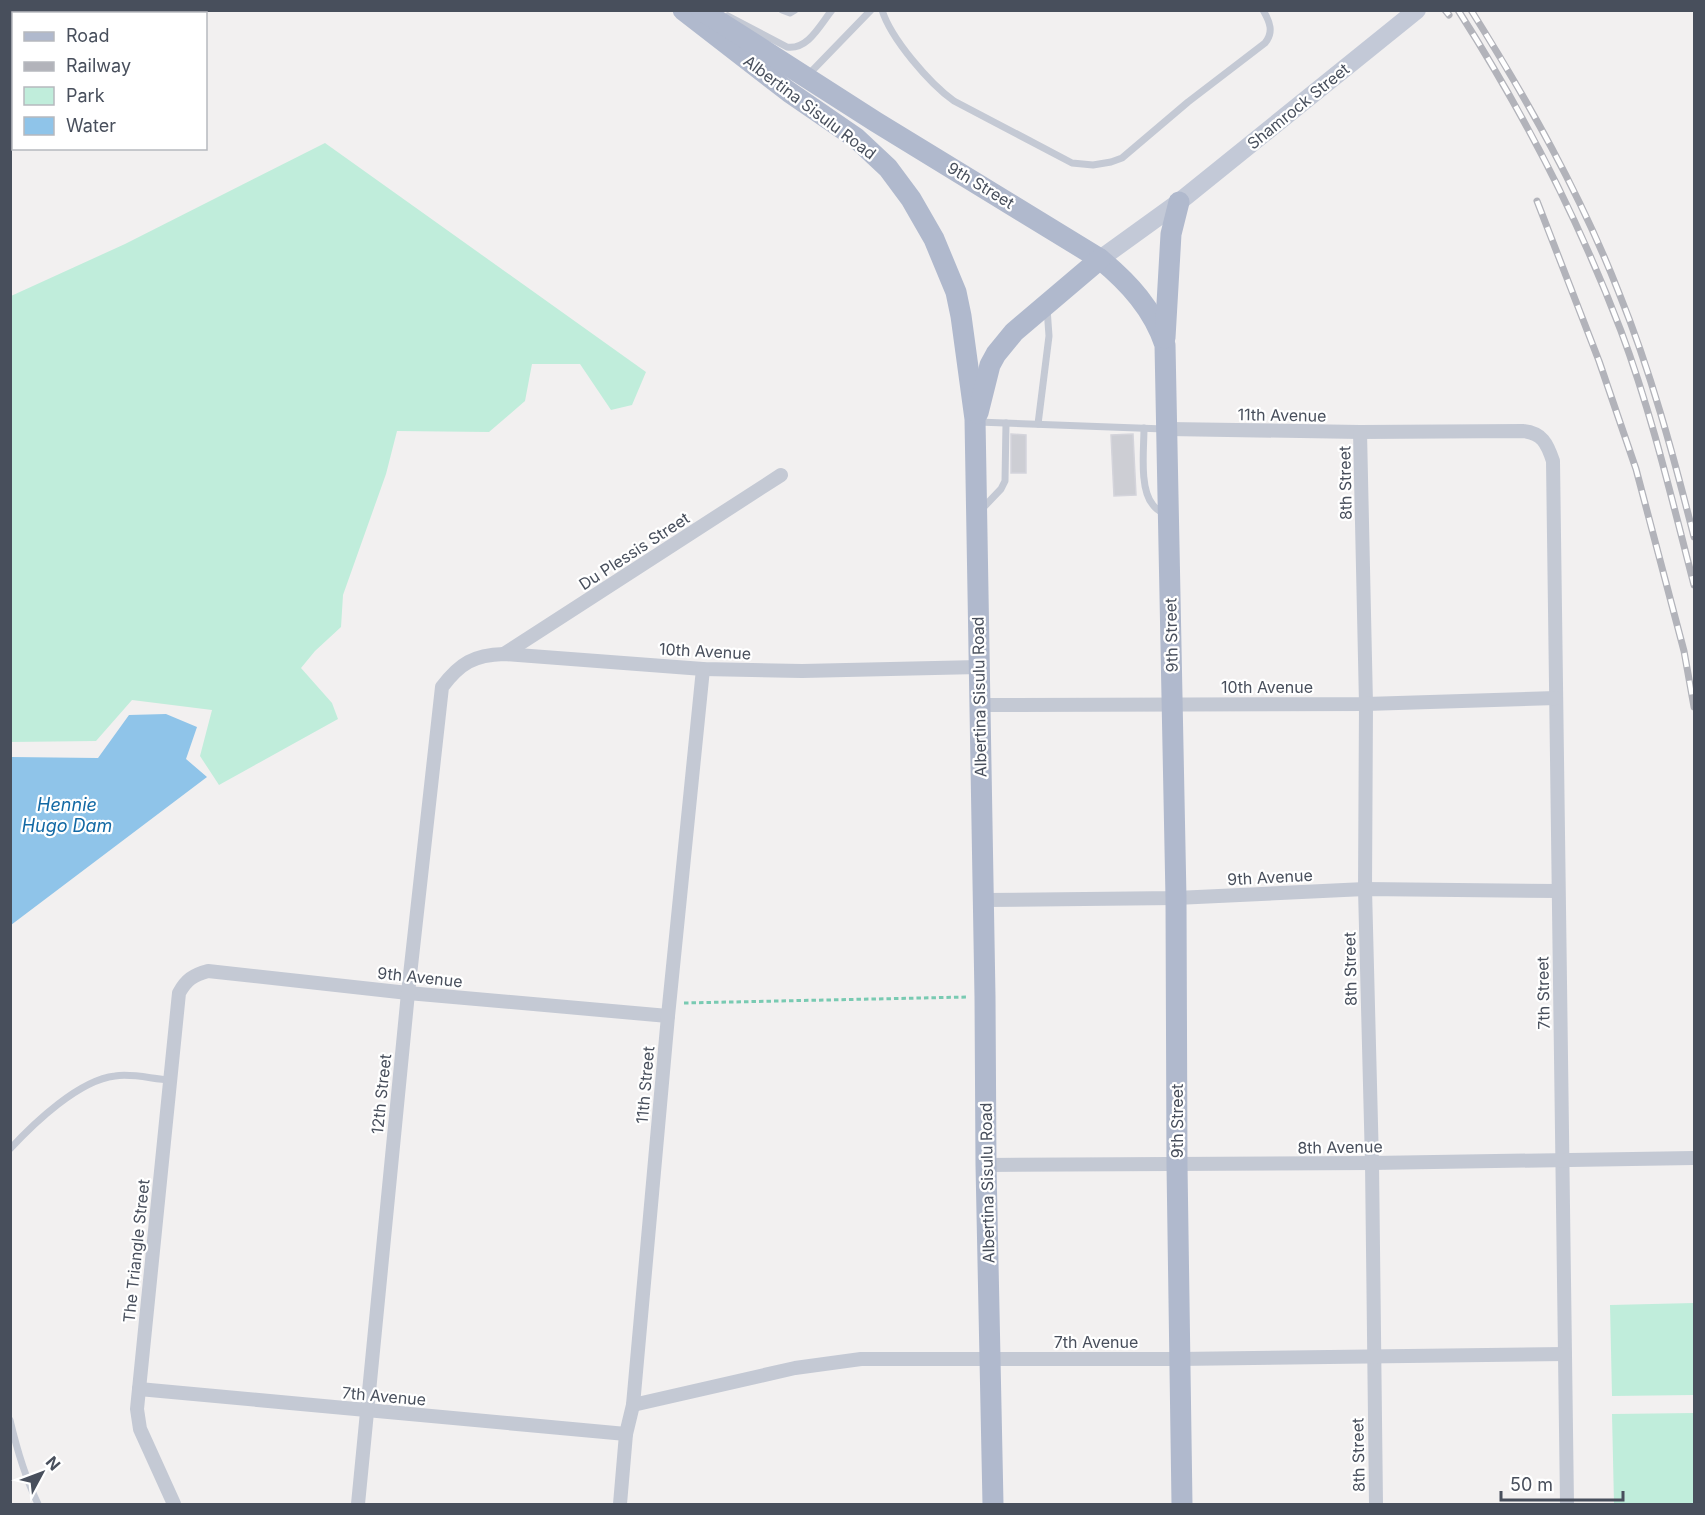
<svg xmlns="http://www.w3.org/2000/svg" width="1705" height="1515" font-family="Inter,sans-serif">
  <rect width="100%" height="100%" fill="#f2f0f0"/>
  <!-- green -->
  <g fill="#c0eddb">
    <polygon points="325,143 646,372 632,405 611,410 580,364 532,364 525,401 489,432 397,431 386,474 343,595 341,627 315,651 301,668 332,703 338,719 219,785 200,756 212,710 132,700 96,741 11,742 11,296 125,244"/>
    <polygon points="1694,1303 1694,1395 1612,1396 1610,1305"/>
    <polygon points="1694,1413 1694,1504 1614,1504 1612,1414"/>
  </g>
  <!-- water -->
  <polygon fill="#8fc4e9" points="166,714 197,727 186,759 207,777 11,925 11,757 98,758 129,715"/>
  <!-- building -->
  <g fill="#cdced4" stroke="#d4d4db" stroke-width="1.5">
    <polygon points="1011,434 1026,435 1026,473 1011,473"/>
    <polygon points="1133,434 1136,495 1114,496 1111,435"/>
  </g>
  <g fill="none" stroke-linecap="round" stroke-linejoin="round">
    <!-- path -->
    <polyline stroke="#79cab2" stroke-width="3" stroke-dasharray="4.5 3" stroke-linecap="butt" points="684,1003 968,997"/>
    <!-- lane -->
    <g stroke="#c4c9d4" stroke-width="7">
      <polyline points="782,10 790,13 795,10"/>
      <path d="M882 10C891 39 930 84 954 101L1072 163 1093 165 1111 162 1122 158 1188 102 1265 43C1274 32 1270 22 1263 10"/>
      <path d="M728 16 787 47C808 50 820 25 832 10"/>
      <polyline points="808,75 871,10"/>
      <polyline points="978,422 1164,429"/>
      <polyline points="1038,424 1049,336 1047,308"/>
      <path d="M1144 428C1144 449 1139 489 1153 505 1156 509 1161 512 1164 514"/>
      <polyline points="982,509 1001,489 1005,481 1006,423"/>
      <path d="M10 1149C34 1123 79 1080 115 1076 132 1073 152 1079 170 1080"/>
      <path d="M10 1420C17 1450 25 1477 38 1504"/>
    </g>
    <!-- street -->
    <g stroke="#c4c9d4" stroke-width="14">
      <path d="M1168 429 1360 432 1523 431C1542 433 1547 443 1553 461L1567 1504"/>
      <polyline points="1360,432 1366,704 1365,889 1372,1163 1376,1504"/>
      <polyline points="504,654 781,475"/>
      <polyline points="979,705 1366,704 1556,698"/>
      <polyline points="983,900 1176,898 1365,889 1558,891"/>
      <polyline points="986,1165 1372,1163 1694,1158"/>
      <polyline points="139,1389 626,1434"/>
      <polyline points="633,1405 795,1368 861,1359 1179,1359 1565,1354"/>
      <path d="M174 1504 140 1429 137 1409 179 993C186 980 193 975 208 971L408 993 668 1016"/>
      <path d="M358 1504 408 993 442 687C460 663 474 655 504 654L703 669 802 671 979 667"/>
      <polyline points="620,1504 626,1434 633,1405 668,1016 703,669"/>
    </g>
    <!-- secondary -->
    <polyline stroke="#c3c9d7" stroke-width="18" points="1100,259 1179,202 1417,10"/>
    <!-- primary -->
    <g stroke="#b0b9cd" stroke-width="21">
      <polyline points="683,10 789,92 856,138 888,168 911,199 934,239 956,292 961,316 975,419 985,997 986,1165 993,1504"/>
      <path d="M701 10 876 122 1100 259C1129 283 1153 309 1165 345L1176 898 1177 1165 1182 1504"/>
      <polyline points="1165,338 1171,234 1179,202"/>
      <polyline points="978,413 990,365 996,354 1014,332 1100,259"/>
    </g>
    <!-- rail casing -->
    <g stroke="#b2b3ba" stroke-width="7">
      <g id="rail">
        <polyline points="1445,10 1449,15"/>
        <path d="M1458 10C1523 112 1578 218 1621 331 1652 414 1672 500 1694 585"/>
        <path d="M1471 10C1528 101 1580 193 1619 293 1651 372 1673 454 1694 537"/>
        <polyline points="1537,201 1599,361 1636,469 1684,651 1694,707"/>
      </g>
    </g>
    <!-- rail -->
    <use href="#rail" stroke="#fff" stroke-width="4.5" stroke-dasharray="14" stroke-linecap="butt"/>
  </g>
  <g text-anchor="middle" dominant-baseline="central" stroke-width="4.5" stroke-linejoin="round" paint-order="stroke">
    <!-- street labels -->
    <g font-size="16" fill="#484f5c" stroke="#fff">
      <text transform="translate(1298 106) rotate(-39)">Shamrock Street</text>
      <text transform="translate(810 107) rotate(37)">Albertina Sisulu Road</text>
      <text transform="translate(981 185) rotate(31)">9th Street</text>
      <text transform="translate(1282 415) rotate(1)">11th Avenue</text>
      <text transform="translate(1345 483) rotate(-91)">8th Street</text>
      <text transform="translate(634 551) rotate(-33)">Du Plessis Street</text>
      <text transform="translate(1171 635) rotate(-91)">9th Street</text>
      <text transform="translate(705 651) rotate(3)">10th Avenue</text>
      <text x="1267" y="687">10th Avenue</text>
      <text transform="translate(979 697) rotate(-91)">Albertina Sisulu Road</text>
      <text transform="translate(1270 877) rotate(-3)">9th Avenue</text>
      <text transform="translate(1350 969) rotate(-91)">8th Street</text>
      <text transform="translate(420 977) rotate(6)">9th Avenue</text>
      <text transform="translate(1543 993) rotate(-91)">7th Street</text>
      <text transform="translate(645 1085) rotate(-85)">11th Street</text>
      <text transform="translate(381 1094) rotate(-84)">12th Street</text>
      <text transform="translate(1177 1121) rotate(-90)">9th Street</text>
      <text transform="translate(1340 1147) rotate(-1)">8th Avenue</text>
      <text transform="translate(987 1183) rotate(-91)">Albertina Sisulu Road</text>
      <text transform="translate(136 1251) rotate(-84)">The Triangle Street</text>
      <text x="1096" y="1342">7th Avenue</text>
      <text transform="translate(384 1396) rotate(5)">7th Avenue</text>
      <text transform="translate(1358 1455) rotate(-91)">8th Street</text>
    </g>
    <!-- water labels -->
    <g font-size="18" font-style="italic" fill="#1269a5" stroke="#fff">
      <text x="67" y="804">Hennie<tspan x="67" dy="21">Hugo Dam</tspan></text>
    </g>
  </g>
  <!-- border -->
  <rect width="1705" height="1515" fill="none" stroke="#484f5c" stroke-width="24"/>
  <!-- legend -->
  <rect x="12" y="12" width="195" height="138" fill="#ffffff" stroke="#b6b9be" stroke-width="1.5"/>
  <rect x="24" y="32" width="30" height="9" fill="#b0b9cd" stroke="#b6b9be" stroke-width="1.5"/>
  <text x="66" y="42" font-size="18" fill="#484f5c">Road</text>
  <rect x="24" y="62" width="30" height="9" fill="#b2b3ba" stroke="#b6b9be" stroke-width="1.5"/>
  <text x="66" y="72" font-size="18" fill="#484f5c">Railway</text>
  <rect x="24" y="87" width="30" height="18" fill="#c0eddb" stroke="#b6b9be" stroke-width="1.5"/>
  <text x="66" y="102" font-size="18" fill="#484f5c">Park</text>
  <rect x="24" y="117" width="30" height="18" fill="#8fc4e9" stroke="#b6b9be" stroke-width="1.5"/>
  <text x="66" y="132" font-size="18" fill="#484f5c">Water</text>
  <!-- north arrow -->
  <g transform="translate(42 1473) rotate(49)" stroke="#ffffff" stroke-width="4.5" paint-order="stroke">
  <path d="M0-4.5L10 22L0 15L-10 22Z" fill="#484f5c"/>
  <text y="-9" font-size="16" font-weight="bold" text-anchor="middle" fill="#484f5c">N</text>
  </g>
  <!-- scale -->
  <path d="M1501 1491v9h122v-9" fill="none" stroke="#484f5c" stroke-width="3"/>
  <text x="1510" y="1491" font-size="18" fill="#484f5c" stroke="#ffffff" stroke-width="4.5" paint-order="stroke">50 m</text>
</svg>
